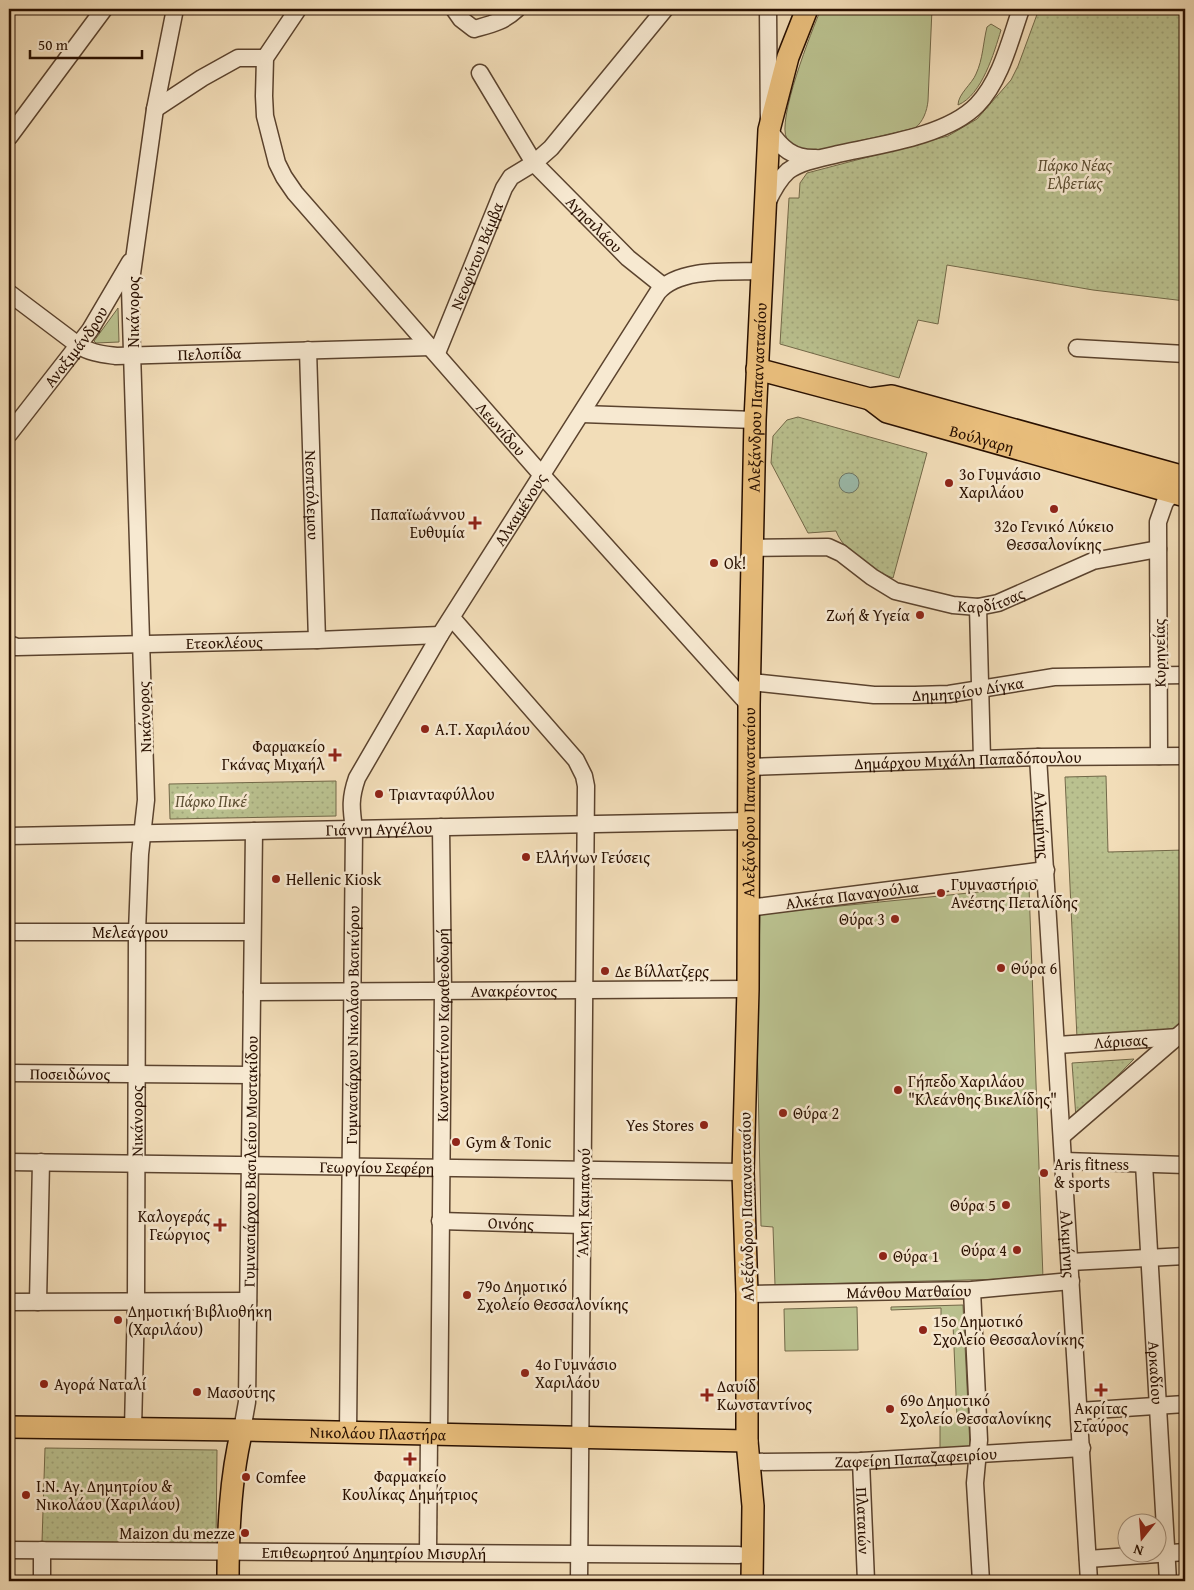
<svg xmlns="http://www.w3.org/2000/svg" width="1194" height="1590" font-family="'Gentium Book Plus',serif">
  <defs>
    <pattern id="park-dots" width="8" height="8" patternUnits="userSpaceOnUse" patternTransform="scale(1.25)"><rect width="8" height="8" fill="#bac18f"/><path d="M2 2h.1M6 6h.1" fill="none" stroke="#a0a57a" stroke-width="1.8" stroke-linecap="round"/></pattern>
  </defs>
  <rect width="100%" height="100%" fill="#f2ddb8"/>
  <filter id="stains"><feTurbulence type="fractalNoise" baseFrequency=".004" numOctaves="4"/><feColorMatrix values="0 0 0 0 .2 0 0 0 0 .09 0 0 0 0 .02 0 0 0 .5 -.17"/></filter>
  <radialGradient id="worn" r=".72"><stop offset=".6" stop-color="#630" stop-opacity="0"/><stop offset="1" stop-color="#630" stop-opacity=".3"/></radialGradient>
  <!-- grass -->
  <g fill="#bac18f" stroke="#726848">
    <path d="M821 9H932L928 101C927 111 923 122 915 128L815 151C805 150 793 149 787 139 776 121 812 30 821 9Z"/>
    <path d="M991 24 1001 30C994 53 982 95 958 105 958 94 972 84 976 74 983 59 983 43 987 27Z"/>
    <polygon points="118,308 119,342 96,343 94,341"/>
    <polygon points="1029,887 1043,1278 775,1285 773,1227 761,1226 757,1034 760,914"/>
    <polygon points="963,1305 970,1447 940,1449 940,1419 957,1418 953,1324 941,1324 941,1308 891,1310 891,1307"/>
    <polygon points="857,1307 858,1350 785,1351 784,1309"/>
  </g>
  <!-- park -->
  <g fill="url(#park-dots)" stroke="#726848">
    <polygon points="1039,9 1185,9 1185,301 1093,290 947,265 938,324 918,320 899,378 780,344 789,198 799,198 800,183 807,173 948,136 977,119 1011,80 1018,66"/>
    <path d="M798 417 927 453 893 578C872 570 844 552 836 531L808 533 771 463 773 436 787 420Z"/>
    <polygon points="1106,776 1108,852 1185,850 1185,1031 1077,1038 1065,777"/>
    <polygon points="336,781 336,816 170,819 169,784"/>
    <polygon points="1134,1059 1076,1118 1072,1063"/>
    <polygon points="45,1448 217,1450 216,1543 42,1542"/>
  </g>
  <!-- water -->
  <circle fill="#9bbcad" stroke="#6d7768" cx="849" cy="483" r="10"/>
  <g fill="none" stroke-linecap="round" stroke-linejoin="round">
    <!-- minor casing -->
    <g stroke="#5b432e" stroke-width="19">
      <g id="minor">
        <path id="s1" d="M298 9 265 58 264 96 265 116 277 163 284 177 295 193 541 474 749 705"/>
        <path d="M454 9 461 19 474 29C492 24 503 22 517 9"/>
        <path d="M768 9 769 130C781 148 793 159 816 158"/>
        <polyline points="480,73 534,163 551,148 665,9"/>
        <polyline points="155,109 202,78 238,58 265,58"/>
        <polyline points="9,137 104,9"/>
        <path d="M767 203C772 192 779 179 788 171 802 161 822 158 838 154 879 145 947 136 977 105 1001 80 1010 40 1021 9"/>
        <path id="s2" d="M9 293 78 345C90 353 102 354 116 356L431 347"/>
        <polyline points="1077,348 1185,354"/>
        <path id="s3" d="M308 350 317 640"/>
        <path id="s4" d="M437 353 504 188 511 177 534 163 628 258 663 286"/>
        <polyline points="582,414 755,420"/>
        <path id="s5" d="M9 434 90 330 130 262"/>
        <path id="s6" d="M752 548 828 547 841 553 872 577 895 591 953 605 978 607 998 603 1093 561 1158 549"/>
        <polyline points="978,607 982,759"/>
        <polyline points="452,618 576,760 584,776 586,786 579,1581"/>
        <path id="s7" d="M9 644 17 647 317 640 440 635"/>
        <path id="s8" d="M751 682 874 695H915L949 694 1054 677 1185 675"/>
        <polyline points="1159,756 1158,522 1165,502 1180,485"/>
        <path id="s9" d="M1038 757 1089 1581"/>
        <path id="s10" d="M749 767 1038 757 1185 756"/>
        <path id="s11" d="M9 836 748 821"/>
        <path id="s12" d="M748 908 1046 870"/>
        <path id="s13" d="M9 932H252"/>
        <path id="s14" d="M252 992 748 989"/>
        <path id="s15" d="M1057 1045 1179 1037"/>
        <path id="s16" d="M9 1073 251 1075"/>
        <polyline points="1062,1136 1185,1030"/>
        <polyline points="1064,1161 1185,1165"/>
        <path id="s17" d="M9 1162 743 1172"/>
        <path id="s18" d="M1144 1164 1168 1581"/>
        <path id="s19" d="M440 1221 583 1225"/>
        <polyline points="1070,1262 1185,1256"/>
        <polyline points="972,1290 979,1440 975,1483 981,1581"/>
        <path id="s20" d="M747 1294 972 1290 1071 1281"/>
        <polyline points="9,1302 248,1301"/>
        <polyline points="38,1302 41,1162"/>
        <polyline points="1079,1411 1185,1404"/>
        <path id="s21" d="M133 1429 136 1302 137 932 140 854 146 800 130 288 155 109 175 9"/>
        <path id="s22" d="M242 1430 247 1402 254 831"/>
        <path id="s23" d="M348 1433 354 829C351 808 350 798 357 778L440 635 658 292C679 267 731 272 762 271"/>
        <path id="s24" d="M439 1434 443 991 441 827"/>
        <path id="s25" d="M861 1461 866 1581"/>
        <path id="s26" d="M748 1462 861 1461 1082 1448"/>
        <path id="s27" d="M9 1550 739 1555"/>
        <polyline points="428,1552 429,1434"/>
        <polyline points="1088,1559 1185,1552"/>
        <polyline points="42,1581 42,1550"/>
      </g>
    </g>
    <!-- major casing -->
    <g stroke="#291000" stroke-width="24">
      <g id="major">
        <polyline points="757,369 870,399 892,396 1185,477"/>
        <path id="s28" d="M870 399 887 412 1185 496"/>
        <path id="s29" d="M9 1427 242 1430 747 1441"/>
        <path d="M228 1581C228 1531 230 1478 242 1430"/>
        <path id="s30" d="M752 1581 753 1506 747 1441V1294L743 1172 748 989 749 705 755 420 769 130 788 57 807 9"/>
      </g>
    </g>
    <!-- minor -->
    <use href="#minor" stroke="#f7e9d1" stroke-width="16"/>
    <!-- major -->
    <use href="#major" stroke="#e9be7c" stroke-width="21"/>
  </g>
  <!-- markers -->
  <g fill="#8f2418" stroke="#f7e9d1" stroke-width="2">
    <circle cx="949" cy="483" r="5"/>
    <circle cx="1054" cy="509" r="5"/>
    <path d="M472.5 515.5h5v5h5v5h-5v5h-5v-5h-5v-5h5z"/>
    <circle cx="714" cy="563" r="5"/>
    <circle cx="920" cy="615" r="5"/>
    <circle cx="425" cy="729" r="5"/>
    <path d="M332.5 747.5h5v5h5v5h-5v5h-5v-5h-5v-5h5z"/>
    <circle cx="379" cy="794" r="5"/>
    <circle cx="526" cy="857" r="5"/>
    <circle cx="276" cy="879" r="5"/>
    <circle cx="941" cy="893" r="5"/>
    <circle cx="895" cy="919" r="5"/>
    <circle cx="1001" cy="968" r="5"/>
    <circle cx="605" cy="971" r="5"/>
    <circle cx="898" cy="1090" r="5"/>
    <circle cx="783" cy="1113" r="5"/>
    <circle cx="704" cy="1125" r="5"/>
    <circle cx="456" cy="1142" r="5"/>
    <circle cx="1044" cy="1173" r="5"/>
    <circle cx="1006" cy="1205" r="5"/>
    <path d="M217.5 1217.5h5v5h5v5h-5v5h-5v-5h-5v-5h5z"/>
    <circle cx="1017" cy="1250" r="5"/>
    <circle cx="883" cy="1256" r="5"/>
    <circle cx="467" cy="1295" r="5"/>
    <circle cx="118" cy="1320" r="5"/>
    <circle cx="923" cy="1330" r="5"/>
    <circle cx="525" cy="1373" r="5"/>
    <circle cx="44" cy="1384" r="5"/>
    <path d="M1098.5 1382.5h5v5h5v5h-5v5h-5v-5h-5v-5h5z"/>
    <circle cx="197" cy="1392" r="5"/>
    <path d="M704.5 1387.5h5v5h5v5h-5v5h-5v-5h-5v-5h5z"/>
    <circle cx="890" cy="1409" r="5"/>
    <path d="M407.5 1451.5h5v5h5v5h-5v5h-5v-5h-5v-5h5z"/>
    <circle cx="246" cy="1477" r="5"/>
    <circle cx="26" cy="1495" r="5"/>
    <circle cx="245" cy="1533" r="5"/>
  </g>
  <g text-anchor="middle" dominant-baseline="central" stroke-width="5" stroke-linejoin="round" paint-order="stroke">
    <!-- park labels -->
    <g font-size="16" font-style="italic" fill="#5c4e32" stroke="#f7e9d1">
      <text x="1075" y="165">Πάρκο Νέας<tspan x="1075" dy="18">Ελβετίας</tspan></text>
      <text x="211" y="801">Πάρκο Πικέ</text>
    </g>
    <!-- street labels -->
    <g font-size="16" fill="#291000" stroke="#f7e9d1">
      <text stroke="none"><textPath href="#s4" startOffset="304">Αγησιλάου</textPath></text>
      <text stroke="none"><textPath href="#s4" startOffset="105">Νεοφύτου Βάμβα</textPath></text>
      <text transform="translate(133 312) rotate(-90)">Νικάνορος</text>
      <text stroke="none"><textPath href="#s5" startOffset="110">Αναξιμάνδρου</textPath></text>
      <text stroke="none"><textPath href="#s2" startOffset="220">Πελοπίδα</textPath></text>
      <text stroke="none"><textPath href="#s30" startOffset="1184">Αλεξάνδρου Παπαναστασίου</textPath></text>
      <text stroke="none"><textPath href="#s1" startOffset="514">Λεωνίδου</textPath></text>
      <text stroke="none"><textPath href="#s28" startOffset="120">Βούλγαρη</textPath></text>
      <text stroke="none"><textPath href="#s3" startOffset="145">Νεοπτόλεμου</textPath></text>
      <text stroke="none"><textPath href="#s23" startOffset="970">Αλκαμένους</textPath></text>
      <text stroke="none"><textPath href="#s6" startOffset="255">Καρδίτσας</textPath></text>
      <text stroke="none"><textPath href="#s7" startOffset="216">Ετεοκλέους</textPath></text>
      <text transform="translate(1159 653) rotate(-91)">Κυρηνείας</text>
      <text stroke="none"><textPath href="#s8" startOffset="218">Δημητρίου Δίγκα</textPath></text>
      <text transform="translate(144 717) rotate(-92)">Νικάνορος</text>
      <text stroke="none"><textPath href="#s10" startOffset="219">Δημάρχου Μιχάλη Παπαδόπουλου</textPath></text>
      <text stroke="none"><textPath href="#s30" startOffset="779">Αλεξάνδρου Παπαναστασίου</textPath></text>
      <text stroke="none"><textPath href="#s9" startOffset="68">Αλκμήνης</textPath></text>
      <text stroke="none"><textPath href="#s11" startOffset="370">Γιάννη Αγγέλου</textPath></text>
      <text stroke="none"><textPath href="#s12" startOffset="105">Αλκέτα Παναγούλια</textPath></text>
      <text stroke="none"><textPath href="#s13" startOffset="121">Μελεάγρου</textPath></text>
      <text stroke="none"><textPath href="#s14" startOffset="262">Ανακρέοντος</textPath></text>
      <text stroke="none"><textPath href="#s23" startOffset="408">Γυμνασιάρχου Νικολάου Βασικύρου</textPath></text>
      <text stroke="none"><textPath href="#s24" startOffset="409">Κωνσταντίνου Καραθεοδωρή</textPath></text>
      <text stroke="none"><textPath href="#s15" startOffset="64">Λάρισας</textPath></text>
      <text stroke="none"><textPath href="#s16" startOffset="61">Ποσειδώνος</textPath></text>
      <text stroke="none"><textPath href="#s21" startOffset="308">Νικάνορος</textPath></text>
      <text stroke="none"><textPath href="#s22" startOffset="269">Γυμνασιάρχου Βασιλείου Μυστακίδου</textPath></text>
      <text stroke="none"><textPath href="#s17" startOffset="368">Γεωργίου Σεφέρη</textPath></text>
      <text transform="translate(583 1203) rotate(-89)">Άλκη Καμπανού</text>
      <text transform="translate(746 1207) rotate(-91)">Αλεξάνδρου Παπαναστασίου</text>
      <text stroke="none"><textPath href="#s19" startOffset="71">Οινόης</textPath></text>
      <text stroke="none"><textPath href="#s9" startOffset="488">Αλκμήνης</textPath></text>
      <text stroke="none"><textPath href="#s20" startOffset="162">Μάνθου Ματθαίου</textPath></text>
      <text stroke="none"><textPath href="#s18" startOffset="209">Αρκαδίου</textPath></text>
      <text stroke="none"><textPath href="#s29" startOffset="369">Νικολάου Πλαστήρα</textPath></text>
      <text stroke="none"><textPath href="#s26" startOffset="168">Ζαφείρη Παπαζαφειρίου</textPath></text>
      <text stroke="none"><textPath href="#s25" startOffset="60">Πλαταιών</textPath></text>
      <text stroke="none"><textPath href="#s27" startOffset="365">Επιθεωρητού Δημητρίου Μισυρλή</textPath></text>
    </g>
    <!-- poi labels -->
    <g font-size="16" fill="#291000" stroke="#f7e9d1" text-anchor="start">
      <text x="959" y="474">3ο Γυμνάσιο<tspan x="959" dy="18">Χαριλάου</tspan></text>
      <text x="465" y="514" text-anchor="end">Παπαϊωάννου<tspan x="465" dy="18">Ευθυμία</tspan></text>
      <text x="1054" y="526" text-anchor="middle">32ο Γενικό Λύκειο<tspan x="1054" dy="18">Θεσσαλονίκης</tspan></text>
      <text x="724" y="563">Ok!</text>
      <text x="910" y="615" text-anchor="end">Ζωή &amp; Υγεία</text>
      <text x="435" y="729">Α.Τ. Χαριλάου</text>
      <text x="325" y="746" text-anchor="end">Φαρμακείο<tspan x="325" dy="18">Γκάνας Μιχαήλ</tspan></text>
      <text x="389" y="794">Τριανταφύλλου</text>
      <text x="536" y="857">Ελλήνων Γεύσεις</text>
      <text x="286" y="879">Hellenic Kiosk</text>
      <text x="951" y="884">Γυμναστήριο<tspan x="951" dy="18">Ανέστης Πεταλίδης</tspan></text>
      <text x="885" y="919" text-anchor="end">Θύρα 3</text>
      <text x="1011" y="968">Θύρα 6</text>
      <text x="615" y="971">Δε Βίλλατζερς</text>
      <text x="908" y="1081">Γήπεδο Χαριλάου<tspan x="908" dy="18">"Κλεάνθης Βικελίδης"</tspan></text>
      <text x="793" y="1113">Θύρα 2</text>
      <text x="694" y="1125" text-anchor="end">Yes Stores</text>
      <text x="466" y="1142">Gym &amp; Tonic</text>
      <text x="1054" y="1164">Aris fitness<tspan x="1054" dy="18">&amp; sports</tspan></text>
      <text x="996" y="1205" text-anchor="end">Θύρα 5</text>
      <text x="210" y="1216" text-anchor="end">Καλογεράς<tspan x="210" dy="18">Γεώργιος</tspan></text>
      <text x="1007" y="1250" text-anchor="end">Θύρα 4</text>
      <text x="893" y="1256">Θύρα 1</text>
      <text x="477" y="1286">79ο Δημοτικό<tspan x="477" dy="18">Σχολείο Θεσσαλονίκης</tspan></text>
      <text x="128" y="1311">Δημοτική Βιβλιοθήκη<tspan x="128" dy="18">(Χαριλάου)</tspan></text>
      <text x="933" y="1321">15ο Δημοτικό<tspan x="933" dy="18">Σχολείο Θεσσαλονίκης</tspan></text>
      <text x="535" y="1364">4ο Γυμνάσιο<tspan x="535" dy="18">Χαριλάου</tspan></text>
      <text x="54" y="1384">Αγορά Ναταλί</text>
      <text x="717" y="1386">Δαυίδ<tspan x="717" dy="18">Κωνσταντίνος</tspan></text>
      <text x="207" y="1392">Μασούτης</text>
      <text x="900" y="1400">69ο Δημοτικό<tspan x="900" dy="18">Σχολείο Θεσσαλονίκης</tspan></text>
      <text x="1101" y="1408" text-anchor="middle">Ακρίτας<tspan x="1101" dy="18">Σταύρος</tspan></text>
      <text x="410" y="1476" text-anchor="middle">Φαρμακείο<tspan x="410" dy="18">Κουλίκας Δημήτριος</tspan></text>
      <text x="256" y="1477">Comfee</text>
      <text x="36" y="1486">Ι.Ν. Αγ. Δημητρίου &amp;<tspan x="36" dy="18">Νικολάου (Χαριλάου)</tspan></text>
      <text x="235" y="1533" text-anchor="end">Maizon du mezze</text>
    </g>
  </g>
  <!-- margin -->
  <rect width="1194" height="1590" fill="none" stroke="#f2ddb8" stroke-width="30"/>
  <rect x="10" y="10" width="1174" height="1570" fill="none" stroke="#291000" stroke-width="2.5"/>
  <rect x="15" y="15" width="1164" height="1560" fill="none" stroke="#291000"/>
  <!-- north arrow -->
  <g transform="translate(1142 1538) rotate(197)"><circle r="24" fill="#f7e9d1" stroke="#a5927d"/>
  <path d="M0-4L9 19L0 12L-9 19Z" fill="#8f2418"/>
  <text y="-8" font-size="14" font-weight="bold" text-anchor="middle" fill="#291000">N</text>
  </g>
  <!-- scale -->
  <path d="M30 50v8h112v-8" fill="none" stroke="#291000" stroke-width="2.5"/>
  <text x="38" y="50" font-size="15" fill="#291000" stroke="#f7e9d1" stroke-width="4" paint-order="stroke">50 m</text>
  <rect width="100%" height="100%" filter="url(#stains)"/>
  <rect width="100%" height="100%" fill="url(#worn)"/>
</svg>
